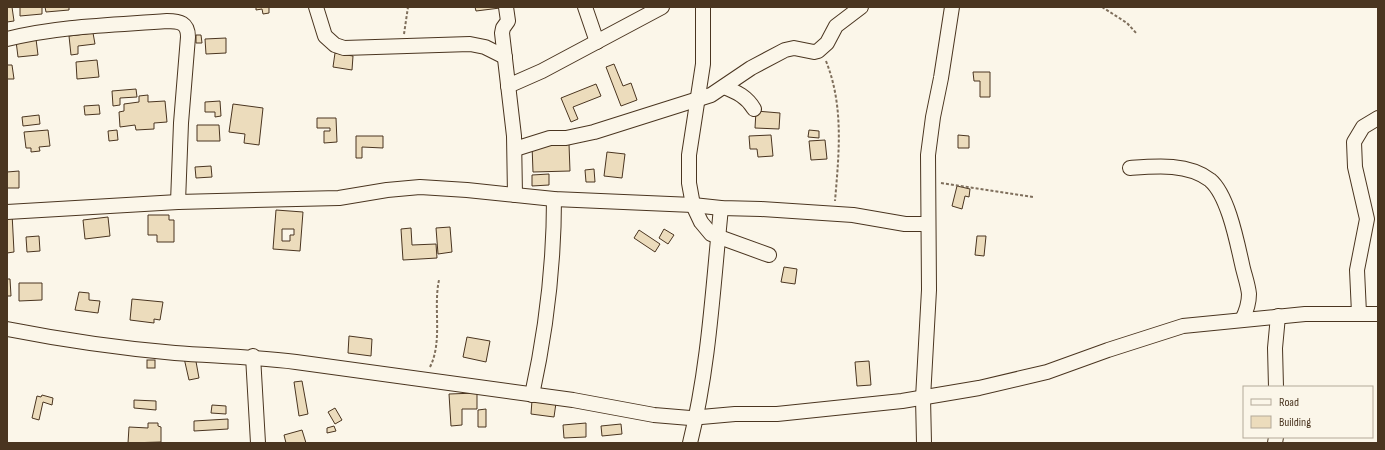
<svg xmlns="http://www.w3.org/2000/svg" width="1385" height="450" font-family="'Sofia Sans Condensed',sans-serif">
  <rect width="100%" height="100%" fill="#fbf6e9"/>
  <!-- building -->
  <g fill="#ecdcbc" stroke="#4a3520" fill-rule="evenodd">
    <polygon points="7,7 12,7 14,21 7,22"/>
    <polygon points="20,7 42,7 42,14 20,16"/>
    <polygon points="45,7 69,7 69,10 46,12"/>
    <polygon points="256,7 269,7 269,13 263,14 262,9 256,10"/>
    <polygon points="475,7 499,7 500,8 476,11"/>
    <polygon points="93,33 95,44 78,46 78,54 71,55 69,36"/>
    <polygon points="196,35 201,35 202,43 196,43"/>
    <polygon points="226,38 226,53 206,54 205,39"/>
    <polygon points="36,39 38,55 18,57 16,41"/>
    <polygon points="335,53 353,56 352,70 333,67"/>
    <polygon points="97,60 99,77 77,79 76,62"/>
    <polygon points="614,64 623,86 631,83 637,100 621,106 606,67"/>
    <polygon points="7,65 12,65 14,79 7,79"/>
    <polygon points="973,72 990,72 990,97 980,97 980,81 974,81"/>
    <polygon points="596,84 601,96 573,107 578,119 571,122 561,98"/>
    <polygon points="136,89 137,97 120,98 120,105 113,106 112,91"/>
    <polygon points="148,95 148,102 165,101 167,122 154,123 154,129 136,130 135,125 120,127 119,112 124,111 124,104 139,102 139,96"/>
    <polygon points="220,101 221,116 215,117 215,112 205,112 205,102"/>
    <polygon points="233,104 263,108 259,145 244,143 245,134 229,132"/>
    <polygon points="99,105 100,114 85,115 84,106"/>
    <polygon points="756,111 780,113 779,129 755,128"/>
    <polygon points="39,115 40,124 23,126 22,117"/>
    <polygon points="317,118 336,118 337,142 324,143 324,131 330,131 330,128 317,128"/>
    <polygon points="197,125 219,125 220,141 197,141"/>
    <polygon points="48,130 50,146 39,147 40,151 31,152 31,148 26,148 24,132"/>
    <polygon points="117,130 118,140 109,141 108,131"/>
    <polygon points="809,130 819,131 819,138 808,137"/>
    <polygon points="771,135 773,156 758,157 757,149 750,149 749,136"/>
    <polygon points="958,135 969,136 969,148 958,148"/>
    <polygon points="356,136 383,136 383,148 362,147 362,158 356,158"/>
    <polygon points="825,140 827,159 811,160 809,141"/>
    <polygon points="569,144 570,171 533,172 532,145"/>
    <polygon points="607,152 625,154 622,178 604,176"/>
    <polygon points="211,166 212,177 196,178 195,167"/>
    <polygon points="594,169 595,182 586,182 585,170"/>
    <polygon points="19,171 19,188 7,188 7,172"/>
    <polygon points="549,174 549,185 532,186 532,175"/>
    <polygon points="957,186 970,189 969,197 965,196 962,209 952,206"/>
    <path d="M276 210 303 212 300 251 273 249ZM282 229H294V235H290V241H282Z"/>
    <polygon points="7,213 12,213 14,252 7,253"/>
    <polygon points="148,215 169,215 169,220 174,220 174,242 157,242 157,235 148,235"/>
    <polygon points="108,217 110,236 85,239 83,220"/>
    <polygon points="450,227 452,252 438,254 436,228"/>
    <polygon points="411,228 412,245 436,244 437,258 403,260 401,229"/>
    <polygon points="664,229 674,235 668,244 659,238"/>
    <polygon points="639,230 660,244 655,252 634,238"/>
    <polygon points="39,236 40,251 27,252 26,237"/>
    <polygon points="977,236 986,236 984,256 975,255"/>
    <polygon points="784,267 797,269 795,284 781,282"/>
    <polygon points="7,279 10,279 11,296 7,296"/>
    <polygon points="19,283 42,283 42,300 19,301"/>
    <polygon points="79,292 89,293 89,300 100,301 98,313 75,310"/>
    <polygon points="132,299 163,302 160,320 154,319 154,323 130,320"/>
    <polygon points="349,336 372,339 371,356 348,353"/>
    <polygon points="467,337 490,341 486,362 463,357"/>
    <polygon points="195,356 199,378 189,380 184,358"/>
    <rect x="147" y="360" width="8" height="8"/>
    <polygon points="869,361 871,385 857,386 855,362"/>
    <polygon points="302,381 308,414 299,416 294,382"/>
    <polygon points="477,393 477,409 462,409 462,425 451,426 449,394"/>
    <polygon points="42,395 53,398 52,405 43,402 39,420 32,418 37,396 41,397"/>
    <polygon points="134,400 156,401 156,410 134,408"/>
    <polygon points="532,400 556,403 554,417 531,414"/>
    <polygon points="212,405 226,406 226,414 211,413"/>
    <polygon points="335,408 342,420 335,424 328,412"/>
    <polygon points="486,409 486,427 478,427 478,410"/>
    <polygon points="228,419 228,429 194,431 194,421"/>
    <polygon points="148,423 158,423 158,426 161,427 161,442 128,443 129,427 148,428"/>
    <polygon points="586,423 586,437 564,438 563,425"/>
    <polygon points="621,424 622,434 602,436 601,426"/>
    <polygon points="334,426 336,431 327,433 327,428"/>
    <polygon points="302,430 306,443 286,443 284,435"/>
  </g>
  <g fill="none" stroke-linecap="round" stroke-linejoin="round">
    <!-- minor casing -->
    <g stroke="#4a3520" stroke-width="16">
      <g id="minor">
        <polyline points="316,7 325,36 335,45 344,48 470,44 485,47 505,57"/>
        <polyline points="506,7 508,21 503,28 502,33 514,136 515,195"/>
        <polyline points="585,7 597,42"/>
        <polyline points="703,7 703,64 689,155 689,183 693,205 701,222 711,234 769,255"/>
        <path d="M7 39C59 26 114 25 167 21 180 21 188 23 188 37L181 123 178 202"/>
        <polyline points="508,86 542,71 662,7"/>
        <path d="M724 87C737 92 747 97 754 109"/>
        <polyline points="515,149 550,138 566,138 594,132 711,95 751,68 785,50 794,48 814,52 818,51 827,43 836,26 861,7"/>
        <path d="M1130 168C1156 166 1188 163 1210 180 1228 195 1237 242 1242 264 1244 274 1248 284 1249 294 1249 304 1246 312 1242 320"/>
        <polyline points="7,212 178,202 339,198 387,190 420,187 467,190 554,199 693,205 721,208 761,209 853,215 905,224 928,224"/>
        <polyline points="1359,313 1357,270 1367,219 1355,167 1354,142 1363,127 1378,118"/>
        <path d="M7 329C63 340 118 348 175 353 215 356 256 357 296 362L573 400 654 415 690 418 735 414H777L902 401 979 388 1047 372 1108 350 1183 326 1305 314H1378"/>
        <polyline points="253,356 258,443"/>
        <polyline points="1276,387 1275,348 1278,316"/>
        <path d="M532 395C546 331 554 265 554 199"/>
        <path d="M690 443C709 367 713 286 721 208"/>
        <polyline points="924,443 923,398 929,290 928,155 933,117 941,78 952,7"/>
        <polyline points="1275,443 1276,437"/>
      </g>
    </g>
    <!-- path -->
    <g stroke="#7f6f5c" stroke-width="2" stroke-dasharray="3 2" stroke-linecap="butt">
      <polyline points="1102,7 1127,23 1137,34"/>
      <polyline points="404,34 408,7"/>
      <path d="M826 61C844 106 839 153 835 201"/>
      <polyline points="941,183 1033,197"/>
      <path d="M430 367C443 341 433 308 439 280"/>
    </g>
    <!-- minor -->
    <use href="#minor" stroke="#fbf6e9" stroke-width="14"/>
  </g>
  <!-- border -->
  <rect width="1385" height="450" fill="none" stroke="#4a3520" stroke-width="16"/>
  <!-- legend -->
  <rect x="1243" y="386" width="130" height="52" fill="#fbf6e9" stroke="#b4a999"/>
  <rect x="1251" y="399" width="20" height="6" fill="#fbf6e9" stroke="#b4a999"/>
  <text x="1279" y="406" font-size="12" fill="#4a3520">Road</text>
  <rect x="1251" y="416" width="20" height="12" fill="#ecdcbc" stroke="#b4a999"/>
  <text x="1279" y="426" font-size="12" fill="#4a3520">Building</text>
</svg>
